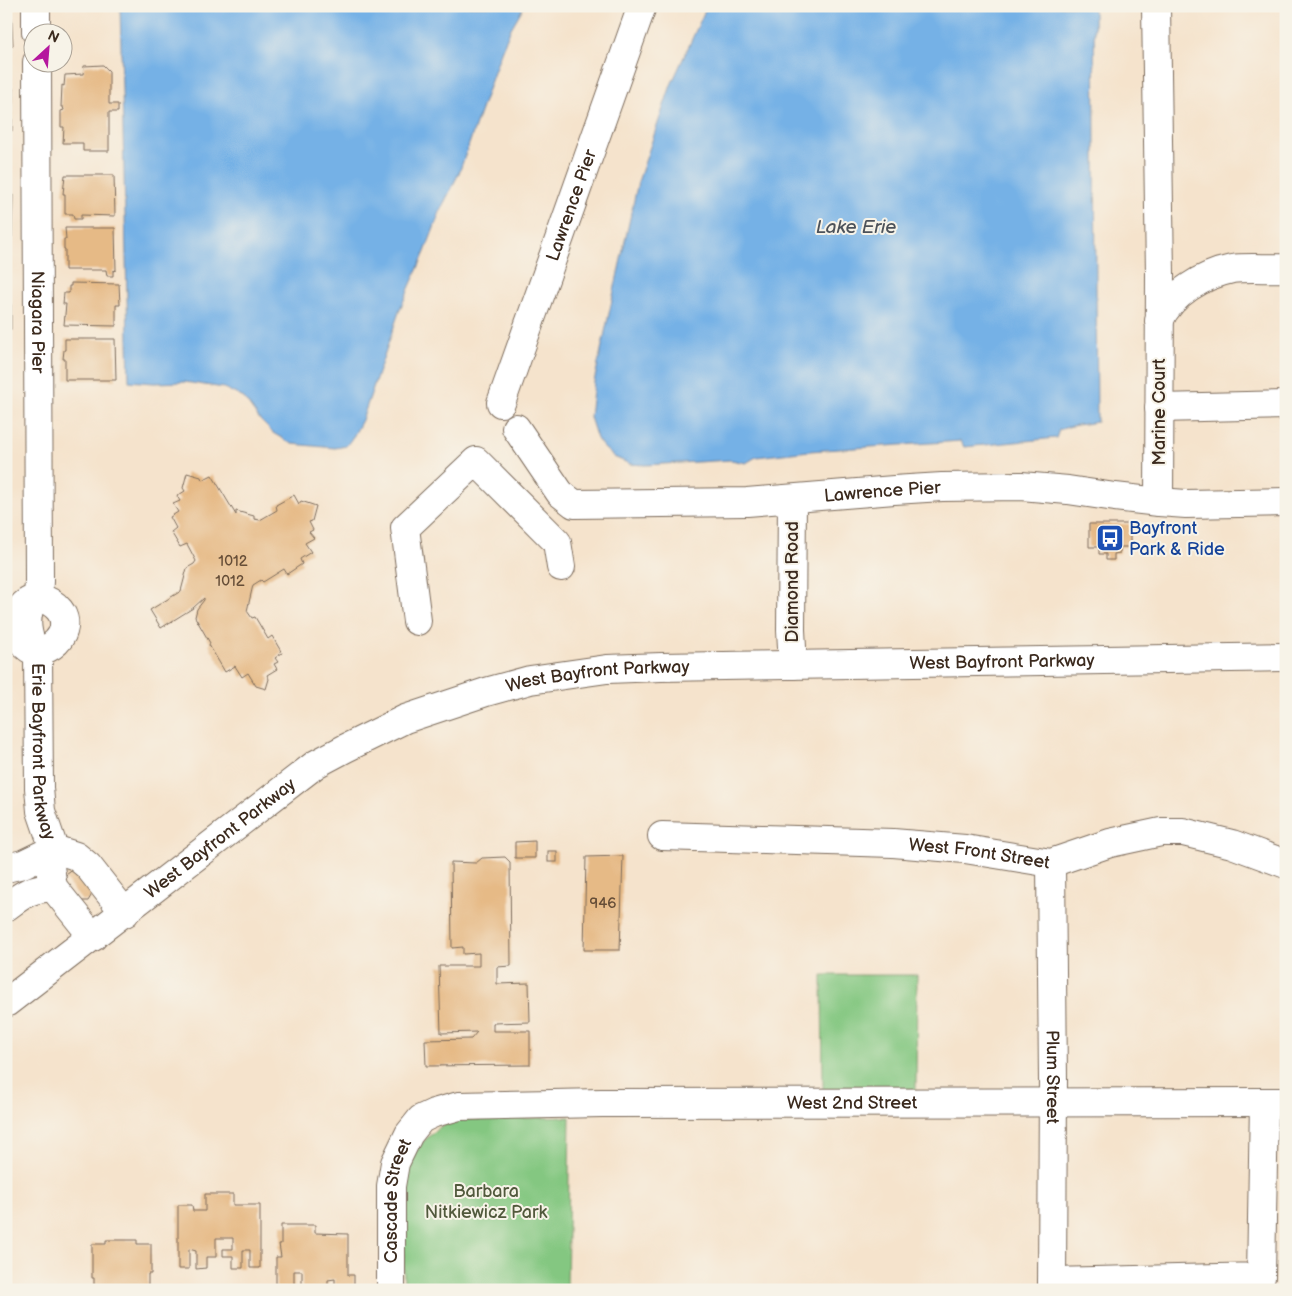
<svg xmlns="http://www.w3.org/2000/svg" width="1292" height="1296" font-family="'Balsamiq Sans',sans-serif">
  <rect width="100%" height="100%" fill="#f7f3e8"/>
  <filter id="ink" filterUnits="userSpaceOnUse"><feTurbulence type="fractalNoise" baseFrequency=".02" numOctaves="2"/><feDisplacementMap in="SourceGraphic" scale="10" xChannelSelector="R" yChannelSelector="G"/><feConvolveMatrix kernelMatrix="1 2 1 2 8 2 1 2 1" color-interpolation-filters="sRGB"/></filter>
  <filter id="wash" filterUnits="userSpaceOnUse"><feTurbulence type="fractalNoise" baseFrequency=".0096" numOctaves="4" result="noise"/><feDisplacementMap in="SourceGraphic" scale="20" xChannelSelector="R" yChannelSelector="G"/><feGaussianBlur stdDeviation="1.12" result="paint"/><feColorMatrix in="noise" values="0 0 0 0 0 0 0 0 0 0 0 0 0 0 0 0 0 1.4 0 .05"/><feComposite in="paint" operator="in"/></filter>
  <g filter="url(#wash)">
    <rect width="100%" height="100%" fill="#f5e3cc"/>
    <!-- green -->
    <g fill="#84c781" stroke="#607850">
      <polygon points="822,975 917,975 916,1090 823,1091"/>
      <polygon points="570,1117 567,1290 404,1290 403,1182 410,1159 420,1144 440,1127 456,1120"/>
    </g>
    <!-- water -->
    <g fill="#74b1e6" stroke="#586e82">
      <polygon points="120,6 524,6 510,30 501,52 459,173 441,209 425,252 400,309 362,420 353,437 346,446 335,448 292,444 273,433 260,420 244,398 224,388 185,382 154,383 129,381"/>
      <polygon points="707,6 1094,6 1097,422 1071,426 1059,430 1056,438 964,447 961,441 809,451 756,457 746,463 731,460 645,465 630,464 614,457 603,447 597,439 590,417 594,382 638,182 671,85"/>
    </g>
    <g id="blocks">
      <!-- building -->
      <g fill="#e6ba86">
        <polygon points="6,6 11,6 13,46 6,46"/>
        <polygon points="103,65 109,71 109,104 118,104 118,112 109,112 109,151 83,151 83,143 63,143 64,127 61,127 61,111 64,110 63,107 61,107 62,85 64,86 65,75 83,74 84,66"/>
        <polygon points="6,75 10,75 11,88 13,88 12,131 10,131 10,143 6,143"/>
        <polygon points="65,175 114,175 115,216 81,215 81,219 74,219 73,214 65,214 65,194 63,194"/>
        <polygon points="6,182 11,182 10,196 13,195 12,237 10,236 11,251 6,251"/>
        <polygon points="65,228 115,228 116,270 113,271 113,276 107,276 106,270 65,270 65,249 64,249 64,239 66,239"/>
        <polygon points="71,283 119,284 120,305 116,305 116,326 64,325 66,304 63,304 64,293 69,293 69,286 71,286"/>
        <rect x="6" y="305" width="5" height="24"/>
        <polygon points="65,339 115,339 116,380 65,380 65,359 63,359 64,350 65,350"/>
        <polygon points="187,473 201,477 202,480 212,475 236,515 236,511 254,516 254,519 260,520 277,510 276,505 294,495 299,504 301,501 316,506 312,521 309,522 313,530 309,532 314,538 305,543 311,552 300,559 302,564 287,574 284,569 263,582 261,580 253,585 247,611 252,618 255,617 268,639 272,636 282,653 275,658 278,662 274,664 277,669 267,675 269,679 266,689 256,686 248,673 242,677 235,666 225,672 209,645 210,643 195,617 197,609 204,600 204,598 193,608 161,628 150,610 181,591 187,568 194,564 196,561 187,544 180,547 171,532 176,528 170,517 178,512 173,504 180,501 177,496 185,491 183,488"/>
        <polygon points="1089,524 1130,524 1130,547 1120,547 1120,553 1114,554 1114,560 1106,560 1106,554 1099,554 1099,547 1089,547"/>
        <polygon points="535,841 535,858 515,858 515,842"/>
        <rect x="548" y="851" width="9" height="11"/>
        <polygon points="623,856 620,950 584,950 586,857"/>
        <polygon points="505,857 510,862 511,966 497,967 497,984 529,983 530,1022 493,1023 493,1031 530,1031 530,1065 426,1066 425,1040 471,1039 477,1032 441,1033 439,966 479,966 479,953 463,954 463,947 452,948 451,862 476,863 482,858"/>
        <polygon points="74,869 92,890 91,896 88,901 82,901 63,877"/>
        <polygon points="205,1194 233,1194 233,1205 260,1205 260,1268 250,1268 250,1250 243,1250 243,1268 233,1268 233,1256 223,1256 223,1249 233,1249 233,1238 216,1238 216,1257 206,1257 206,1268 196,1269 196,1251 189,1249 189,1269 178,1269 178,1205 192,1205 193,1211 205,1211"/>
        <polygon points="281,1225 315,1225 315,1233 348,1234 348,1275 354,1275 354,1290 335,1290 335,1279 328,1280 328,1290 302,1288 302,1271 294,1271 294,1288 276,1288 276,1257 281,1257 279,1244 281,1244"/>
        <polygon points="106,1240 137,1240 137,1244 151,1244 151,1274 148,1274 148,1290 94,1290 94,1278 92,1278 92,1244 106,1244"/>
      </g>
    </g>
  </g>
  <g filter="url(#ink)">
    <use href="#blocks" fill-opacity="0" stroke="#7c6b5b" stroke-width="1"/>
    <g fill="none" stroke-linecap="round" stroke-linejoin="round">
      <!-- minor casing -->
      <g stroke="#7c6b5b" stroke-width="30">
        <g id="minor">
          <polyline points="36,6 36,32"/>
          <polyline points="1156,6 1160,275 1159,502"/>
          <path id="s1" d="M37 62 39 581 38 598C35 601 30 605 29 610 25 623 28 643 38 652L39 788 41 811 54 849 50 867 53 887 93 937"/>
          <path d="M1159 321C1171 294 1203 275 1232 269 1246 267 1270 269 1286 268"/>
          <path id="s2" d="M501 403 642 6"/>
          <polyline points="1159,408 1286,405"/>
          <path id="s3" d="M516 428 560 493 574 504 747 502 894 490 942 487 1021 486 1068 490 1115 497 1159 502 1186 504 1286 502"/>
          <polyline points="792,499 791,630 793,665"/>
          <path d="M38 598C55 601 70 615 62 634 59 640 54 645 48 648 19 665 0 605 38 598Z"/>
          <polyline points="417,621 405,528 476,461 557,542 561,567"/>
          <path id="s4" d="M662 836 893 843 965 849 1051 863 1110 843 1161 832H1183L1232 844 1286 864"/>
          <polyline points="54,849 76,856 88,866 125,913"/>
          <path id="s5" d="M1051 863 1053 1080 1052 1290"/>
          <polyline points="6,868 23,864 54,849"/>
          <path d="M6 907C25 893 29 889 53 887"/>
          <polyline points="1052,1282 1261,1277 1264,1102"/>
          <path id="s6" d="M391 1290V1186L395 1163 409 1134 421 1119 434 1113 459 1106 602 1103 1286 1102"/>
        </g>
      </g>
      <!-- highway casing -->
      <g stroke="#7c6b5b" stroke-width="30">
        <g id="highway">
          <path id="s7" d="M6 1003 316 764 346 748 405 719 486 692 530 680 607 669 661 667 1286 657"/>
        </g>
      </g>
      <!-- minor -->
      <use href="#minor" stroke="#fff" stroke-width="28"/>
      <!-- highway -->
      <use href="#highway" stroke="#fff" stroke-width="28"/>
    </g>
  </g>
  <!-- icons -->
  <defs>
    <g id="bus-square" transform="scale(1.4375)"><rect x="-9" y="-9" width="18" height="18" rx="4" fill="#1a4fb4" stroke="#f7f3e8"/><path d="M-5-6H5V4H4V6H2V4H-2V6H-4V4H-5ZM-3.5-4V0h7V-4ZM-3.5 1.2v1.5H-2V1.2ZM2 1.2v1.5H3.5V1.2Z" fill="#fff"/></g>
  </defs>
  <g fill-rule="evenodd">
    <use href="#bus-square" x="1110" y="538"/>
  </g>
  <g text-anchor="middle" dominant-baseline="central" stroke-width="4" stroke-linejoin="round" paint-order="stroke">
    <!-- number labels -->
    <g font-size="15" fill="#664e38">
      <text x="233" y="561">1012</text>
      <text x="230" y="581">1012</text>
      <text x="603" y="903">946</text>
    </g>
    <!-- street labels -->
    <g font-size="18" fill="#3b2a1e" stroke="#f7f3e8">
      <text stroke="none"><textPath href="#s2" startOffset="210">Lawrence Pier</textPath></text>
      <text stroke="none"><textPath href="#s1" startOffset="260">Niagara Pier</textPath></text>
      <text transform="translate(1159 412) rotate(-90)">Marine Court</text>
      <text stroke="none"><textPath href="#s3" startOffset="405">Lawrence Pier</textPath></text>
      <text transform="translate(792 582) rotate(-90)">Diamond Road</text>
      <text stroke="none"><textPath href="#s7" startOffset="1095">West Bayfront Parkway</textPath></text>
      <text stroke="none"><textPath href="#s7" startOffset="690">West Bayfront Parkway</textPath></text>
      <text stroke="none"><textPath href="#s1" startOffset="696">Erie Bayfront Parkway</textPath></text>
      <text stroke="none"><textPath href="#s7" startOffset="270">West Bayfront Parkway</textPath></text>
      <text stroke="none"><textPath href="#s4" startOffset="318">West Front Street</textPath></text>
      <text stroke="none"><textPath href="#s5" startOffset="214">Plum Street</textPath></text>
      <text stroke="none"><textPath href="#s6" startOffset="612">West 2nd Street</textPath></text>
      <text stroke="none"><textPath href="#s6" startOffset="90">Cascade Street</textPath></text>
    </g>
    <!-- transit labels -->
    <g font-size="18" fill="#164399" stroke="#f7f3e8" text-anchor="start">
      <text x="1129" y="528">Bayfront<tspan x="1129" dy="21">Park &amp; Ride</tspan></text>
    </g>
    <!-- park labels -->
    <g font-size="18" fill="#51593c" stroke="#f7f3e8">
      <text x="486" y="1191">Barbara<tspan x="486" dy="21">Nitkiewicz Park</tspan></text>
    </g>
    <!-- water labels -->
    <g font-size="19" font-style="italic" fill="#4c525a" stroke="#f7f3e8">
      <text x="856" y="227">Lake Erie</text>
    </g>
  </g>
  <!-- margin -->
  <rect width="1292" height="1296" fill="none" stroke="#f7f3e8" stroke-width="25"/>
  <!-- north arrow -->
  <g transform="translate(48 48) rotate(26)"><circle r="24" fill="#f7f3e8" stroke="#aca397"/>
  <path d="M0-4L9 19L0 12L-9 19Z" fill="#b5179e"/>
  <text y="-8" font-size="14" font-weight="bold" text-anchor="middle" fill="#3b2a1e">N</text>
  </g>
</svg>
